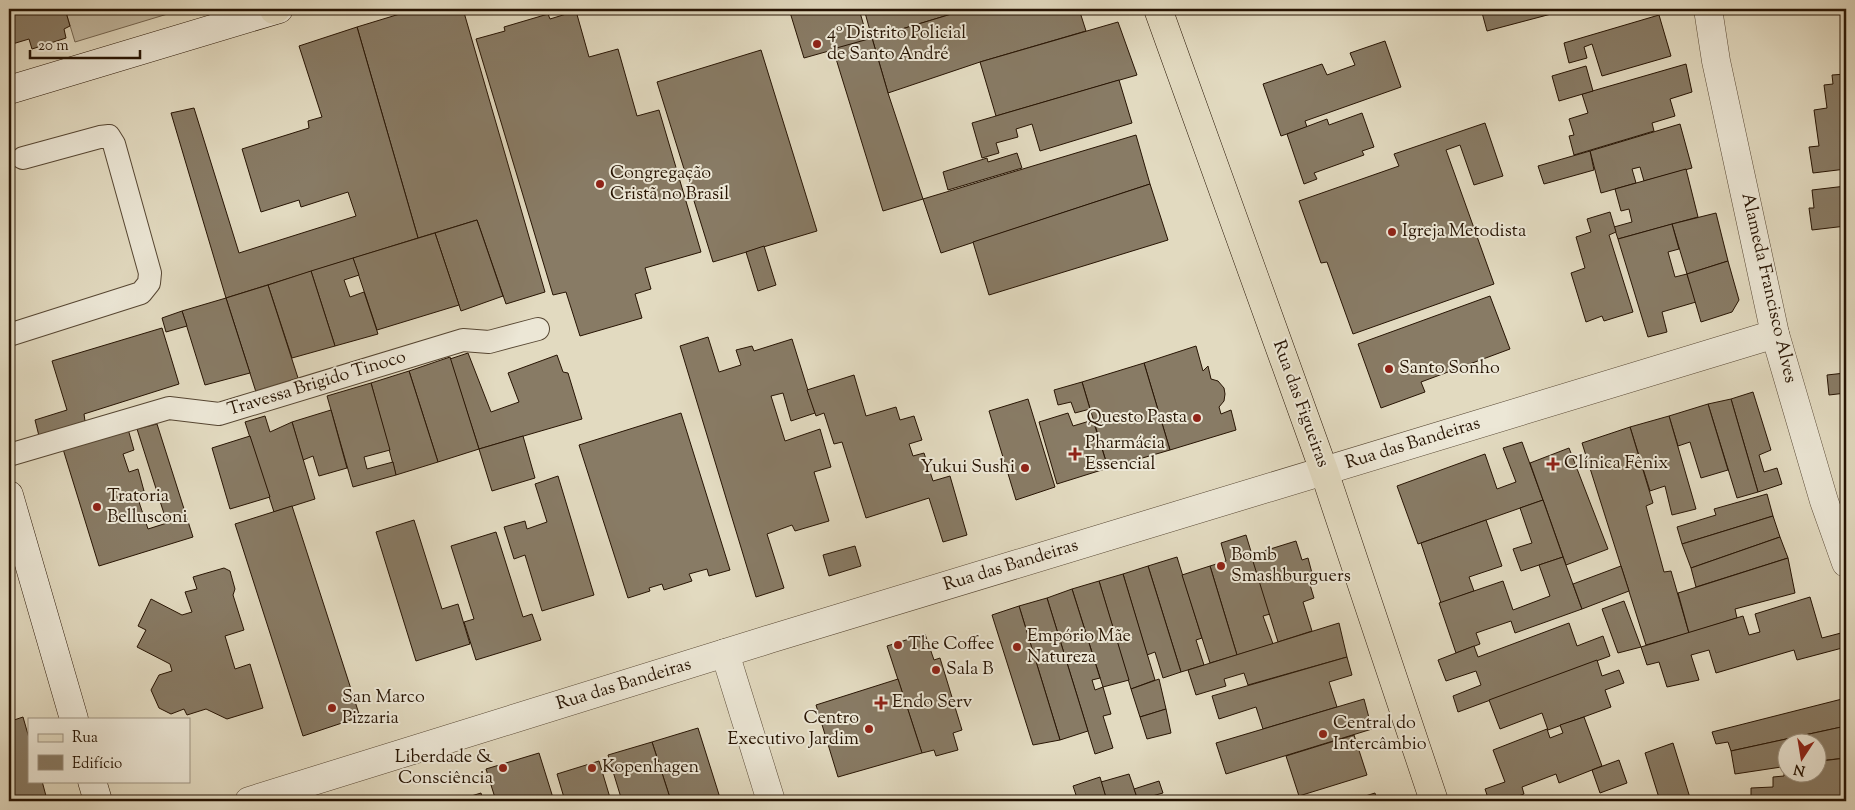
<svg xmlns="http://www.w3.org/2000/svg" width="1855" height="810" font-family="'Sorts Mill Goudy',serif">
  <rect width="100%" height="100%" fill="#e2dac0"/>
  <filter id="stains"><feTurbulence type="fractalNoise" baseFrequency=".004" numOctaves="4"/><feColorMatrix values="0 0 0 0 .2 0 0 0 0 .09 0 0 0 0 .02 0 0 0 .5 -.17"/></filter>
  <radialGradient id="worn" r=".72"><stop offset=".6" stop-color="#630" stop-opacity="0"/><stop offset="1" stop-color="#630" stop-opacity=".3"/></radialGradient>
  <!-- green -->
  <polygon fill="#c2b8a0" stroke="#746652" points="65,9 184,9 75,42"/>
  <!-- building -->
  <g fill="#887b65" stroke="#271403">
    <polygon points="9,9 65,9 70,26 64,29 66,38 32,49 29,39 9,45"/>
    <polygon points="416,9 463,9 545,292 506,304 477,220 418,238 357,27"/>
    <polygon points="789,9 859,9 868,40 804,58"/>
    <polygon points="864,9 968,9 872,38"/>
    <polygon points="968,9 1079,9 1086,31 980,62 888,93 872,38"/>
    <polygon points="1481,9 1570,9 1487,31"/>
    <polygon points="576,11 589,57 618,49 637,116 659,110 701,252 645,268 651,289 635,294 642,318 580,336 566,292 553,295 476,39 505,31 504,27 548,14 550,19"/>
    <polygon points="1659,15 1671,56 1602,76 1592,44 1584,47 1587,58 1569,63 1564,43"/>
    <polygon points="1118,22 1137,75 996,116 980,62"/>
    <polygon points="357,27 418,238 226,298 171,113 194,108 239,253 356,216 348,192 301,207 299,200 261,212 242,149 309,128 308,121 322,117 299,46"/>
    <polygon points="872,38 888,93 923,199 883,211 833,49"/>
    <polygon points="1385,41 1401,87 1305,121 1307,127 1281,136 1263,84 1322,64 1327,75 1355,65 1350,53"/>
    <polygon points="761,50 817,231 713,262 657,82"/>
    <polygon points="1686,64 1692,92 1670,99 1675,116 1652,123 1654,131 1574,155 1569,136 1574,135 1569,119 1588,113 1582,94"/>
    <polygon points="1586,66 1593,91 1559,101 1552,76"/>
    <polygon points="1846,74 1846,169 1813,173 1809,147 1819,146 1814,110 1827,108 1824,85 1833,84 1832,75"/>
    <polygon points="1119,80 1132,123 1040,151 1032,124 1016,129 1018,137 996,143 999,153 982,158 972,123"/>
    <polygon points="1362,113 1374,147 1362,151 1364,155 1314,173 1317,179 1304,184 1287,134 1327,119 1329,125"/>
    <polygon points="1485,123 1503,176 1474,185 1460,145 1446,150 1494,284 1353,334 1327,262 1321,263 1299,201 1399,166 1394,154"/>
    <polygon points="1680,124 1692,168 1644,181 1640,167 1632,169 1636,183 1601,193 1590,151"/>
    <polygon points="1136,135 1150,184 941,253 923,199"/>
    <polygon points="1590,151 1594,170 1544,184 1538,166"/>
    <polygon points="1017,153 1022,168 948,190 943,172 987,158 988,162"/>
    <polygon points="1686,169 1698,217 1618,239 1614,227 1632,222 1629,209 1621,211 1615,189"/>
    <polygon points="1150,184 1168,240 989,295 973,242"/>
    <polygon points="1846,186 1846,226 1812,230 1809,208 1814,208 1812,190"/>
    <polygon points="1610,212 1616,232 1609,235 1633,312 1604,321 1602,316 1586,322 1571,273 1585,268 1576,237 1591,232 1587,219"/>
    <polygon points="1716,213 1728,261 1687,274 1672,224"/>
    <polygon points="477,220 503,296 461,311 435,233"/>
    <polygon points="1672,224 1679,249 1668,252 1675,277 1687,274 1696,302 1662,312 1667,332 1648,337 1618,239"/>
    <polygon points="435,233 459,305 377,330 353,258"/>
    <polygon points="764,246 776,285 758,291 746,252"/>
    <polygon points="353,258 359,275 344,280 350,297 364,292 378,334 335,346 311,271"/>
    <polygon points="1728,261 1739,300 1732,312 1701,322 1687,274"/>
    <polygon points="311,271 335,346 292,358 268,285"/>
    <polygon points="268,285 298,378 256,392 226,298"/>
    <polygon points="1490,296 1510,349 1421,382 1425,392 1381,408 1358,344"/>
    <polygon points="226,298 250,373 205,385 182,311"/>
    <polygon points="182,311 187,326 166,332 162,318"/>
    <polygon points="162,328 179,384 84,414 85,421 39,436 35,420 67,410 52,361"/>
    <polygon points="708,337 719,372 741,365 736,350 752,346 754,351 792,339 815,413 791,421 783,393 771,396 785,441 820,429 831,467 814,472 829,521 795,531 792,525 767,534 784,588 756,597 680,346"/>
    <polygon points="1196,346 1203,371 1208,366 1211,379 1218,381 1224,388 1225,394 1224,401 1219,407 1221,414 1231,410 1236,430 1170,450 1144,363"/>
    <polygon points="1846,349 1846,393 1829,395 1827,375 1845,373 1841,350"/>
    <polygon points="468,353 491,412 519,402 508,373 557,355 563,372 568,373 582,419 479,449 450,359"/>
    <polygon points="450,357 479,449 438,462 409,371"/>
    <polygon points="1144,363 1170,450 1108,468 1082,382"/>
    <polygon points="409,371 438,462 396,475 371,383"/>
    <polygon points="854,375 866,416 896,407 900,420 914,416 922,440 909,444 913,456 924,453 933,481 950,476 967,535 943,542 929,498 866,518 842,442 834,444 824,413 816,416 807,390"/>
    <polygon points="1082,382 1090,409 1075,413 1071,402 1058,405 1054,390"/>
    <polygon points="371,383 390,450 364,457 367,469 393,462 396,475 353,487 327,396"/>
    <polygon points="1753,392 1771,450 1759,455 1764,472 1777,468 1782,484 1758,492 1731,399"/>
    <polygon points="1028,399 1055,487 1016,500 989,411"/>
    <polygon points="1731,399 1758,492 1737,498 1708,404"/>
    <polygon points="1708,404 1728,470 1701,478 1690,442 1678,446 1669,416"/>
    <polygon points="331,410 347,468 319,476 313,456 303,460 292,422"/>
    <polygon points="681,413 730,570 709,576 707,569 689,574 692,581 664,590 662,584 649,588 650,591 628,598 579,445"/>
    <polygon points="1068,413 1073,426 1093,420 1108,468 1057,484 1039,422"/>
    <polygon points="265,416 270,432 292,422 315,499 274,512 245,422"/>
    <polygon points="1669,416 1696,509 1672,515 1665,486 1650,491 1630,427"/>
    <polygon points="157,424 193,537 99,566 63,449 128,429 134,450 123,454 129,472 138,469 144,491 136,493 148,529 167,523 137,429"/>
    <polygon points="1630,427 1653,503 1646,506 1664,572 1671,571 1689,633 1646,645 1582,443"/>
    <polygon points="250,436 270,497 230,509 212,448"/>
    <polygon points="523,436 535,478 492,491 479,449"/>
    <polygon points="1522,442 1543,500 1418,544 1397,486 1485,454 1497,489 1516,482 1503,448"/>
    <polygon points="1569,448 1608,549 1566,565 1530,463"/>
    <polygon points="558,476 594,595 542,611 525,555 514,559 504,527 525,521 527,529 547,522 535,484"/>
    <polygon points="1767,494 1773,516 1682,544 1677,527 1716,515 1714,509"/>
    <polygon points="1543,500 1563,557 1521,571 1513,549 1532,543 1520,508"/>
    <polygon points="292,506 360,717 303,736 235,524"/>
    <polygon points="1773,516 1780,537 1691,568 1682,544"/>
    <polygon points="414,520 442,609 458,604 470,644 416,661 376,532"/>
    <polygon points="1486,520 1502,566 1469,577 1474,591 1441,603 1421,543"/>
    <polygon points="496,532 523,617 532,614 541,640 476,660 464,622 474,619 451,546"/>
    <polygon points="1246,535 1270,614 1263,616 1273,644 1237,655 1210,566 1226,561 1221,543"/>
    <polygon points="1780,537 1788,558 1696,587 1691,568"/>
    <polygon points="1296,541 1302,560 1308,558 1312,573 1307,575 1314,598 1303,602 1312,631 1278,642 1251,555"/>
    <polygon points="855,546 861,566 829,576 823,555"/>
    <polygon points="1177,557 1202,638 1196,640 1204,665 1181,672 1148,566"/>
    <polygon points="1563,557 1582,609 1515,633 1511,621 1476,633 1480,644 1456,653 1439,603 1503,581 1513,610 1550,596 1539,565"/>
    <polygon points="1788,558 1795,593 1735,609 1737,618 1689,633 1678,593"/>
    <polygon points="1148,566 1181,672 1163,678 1155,652 1147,655 1123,574"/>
    <polygon points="1210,566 1237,655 1210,663 1182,575"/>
    <polygon points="1621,566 1629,591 1582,609 1573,584"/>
    <polygon points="224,568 230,571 235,589 233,595 244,630 225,636 235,669 250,664 263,708 227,719 206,709 187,715 184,709 171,714 159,708 151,690 159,675 172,671 170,664 137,647 146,630 138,626 151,599 182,615 192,612 185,592 197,589 193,577"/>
    <polygon points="1123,574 1155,680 1131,689 1099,581"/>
    <polygon points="1099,581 1129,680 1103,687 1072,589"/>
    <polygon points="1072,589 1100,678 1092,680 1095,690 1103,687 1111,714 1103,716 1113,748 1095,754 1047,598"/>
    <polygon points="1810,597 1822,638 1841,633 1846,647 1797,660 1794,650 1716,673 1709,650 1691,655 1699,680 1667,687 1659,662 1647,665 1641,647 1743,616 1749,635 1760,632 1755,614"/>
    <polygon points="1047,598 1088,731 1060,740 1019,606"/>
    <polygon points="1624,601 1641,647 1618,653 1602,609"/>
    <polygon points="1019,606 1060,740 1033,745 992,615"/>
    <polygon points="1339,623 1347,657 1248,685 1244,673 1224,679 1226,686 1196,695 1188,670"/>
    <polygon points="1569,623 1577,646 1603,636 1610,656 1458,712 1453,696 1481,685 1476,671 1446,681 1438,660 1474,646 1478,657"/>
    <polygon points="925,634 934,660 940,658 962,730 953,733 958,750 936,756 934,750 922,753 887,646"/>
    <polygon points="1347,657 1352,675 1329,682 1337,707 1263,729 1256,707 1219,719 1212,696"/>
    <polygon points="1597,660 1602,676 1619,670 1624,683 1605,690 1611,707 1548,730 1542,713 1500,729 1489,700"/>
    <polygon points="898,679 922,753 838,777 816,705"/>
    <polygon points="1159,679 1166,709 1140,717 1131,689"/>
    <polygon points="1846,698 1846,726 1731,751 1728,742 1716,744 1712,732"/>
    <polygon points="1364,699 1372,729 1226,774 1216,743"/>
    <polygon points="11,709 14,720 23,717 29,738 29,781 42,781 46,796 28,801 9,801 9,710"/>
    <polygon points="1166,709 1171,733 1147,739 1140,717"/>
    <polygon points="1584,717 1602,766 1559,783 1556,774 1522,787 1524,794 1504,801 1489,801 1485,789 1505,782 1493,750 1547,729 1550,738 1563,733 1560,725"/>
    <polygon points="1846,726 1846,758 1818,761 1818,742 1788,742 1788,766 1735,774 1731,751"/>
    <polygon points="698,728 721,801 671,801 652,742"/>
    <polygon points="1354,735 1367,775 1299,796 1286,756"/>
    <polygon points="652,742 671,801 622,801 608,755"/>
    <polygon points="1673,743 1691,801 1660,801 1645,753"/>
    <polygon points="539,753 554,801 496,801 486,769"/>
    <polygon points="1846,758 1846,801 1721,801 1720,798 1751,796 1751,788 1773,787 1773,777 1784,776 1784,770 1788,770 1788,772 1818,772 1818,769 1822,769 1821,761"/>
    <polygon points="1619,760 1627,783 1600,793 1592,770"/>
    <polygon points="599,761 611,801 565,801 557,774"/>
    <polygon points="1129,774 1138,800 1107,801 1101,782"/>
    <polygon points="1100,777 1107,801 1078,801 1073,786"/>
    <polygon points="1159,781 1163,793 1138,800 1134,789"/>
    <polygon points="481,793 483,801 455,801"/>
    <polygon points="1375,793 1377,801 1349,801"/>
  </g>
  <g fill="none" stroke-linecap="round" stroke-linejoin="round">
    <!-- lane casing -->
    <g stroke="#564632" stroke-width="24">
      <g id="lane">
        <polyline points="9,335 141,293 149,283 150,273 114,144 109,136 100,137 23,158"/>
        <polyline points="9,455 169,408 219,414 463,340 489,342 538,329"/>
      </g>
    </g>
    <!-- street casing -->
    <g stroke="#564632" stroke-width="29">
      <g id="street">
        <polyline points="1708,9 1716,61 1775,334 1824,501 1846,563"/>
        <polyline points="725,653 771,801"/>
        <polyline points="249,801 770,639 1775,334"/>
      </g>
    </g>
    <!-- secondary casing -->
    <g stroke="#271403" stroke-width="29">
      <g id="secondary">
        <polyline points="9,90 279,9"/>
        <polyline points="9,495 74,719"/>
        <polyline points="92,781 98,801"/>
      </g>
    </g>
    <!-- primary casing -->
    <g stroke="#271403" stroke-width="29">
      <polyline id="primary" points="1158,9 1324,471 1434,801"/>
    </g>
    <!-- highway casing -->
    <g stroke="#271403" stroke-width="29">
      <polyline id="highway" points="274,10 276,9"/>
    </g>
    <!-- lane -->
    <use href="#lane" stroke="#ece7d6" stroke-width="22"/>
    <!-- street -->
    <use href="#street" stroke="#ece7d6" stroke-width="28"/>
    <!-- secondary -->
    <use href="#secondary" stroke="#ece7d6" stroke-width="28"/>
    <!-- primary -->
    <use href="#primary" stroke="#e2dac0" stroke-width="28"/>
    <!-- highway -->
    <use href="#highway" stroke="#e2dac0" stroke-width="28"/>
  </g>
  <!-- markers -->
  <g fill="#8f2418" stroke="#ece7d6" stroke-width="2">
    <circle cx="817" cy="44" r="5"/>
    <circle cx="600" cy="184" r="5"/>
    <circle cx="1392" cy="232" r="5"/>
    <circle cx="1389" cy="369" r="5"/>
    <circle cx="1197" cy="418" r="5"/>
    <path d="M1072.5 446.5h5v5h5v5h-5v5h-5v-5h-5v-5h5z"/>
    <path d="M1550.5 456.5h5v5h5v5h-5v5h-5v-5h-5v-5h5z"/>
    <circle cx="1025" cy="468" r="5"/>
    <circle cx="97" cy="507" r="5"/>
    <circle cx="1221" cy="566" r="5"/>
    <circle cx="898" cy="645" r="5"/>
    <circle cx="1017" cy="647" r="5"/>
    <circle cx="936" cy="670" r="5"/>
    <path d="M878.5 695.5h5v5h5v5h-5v5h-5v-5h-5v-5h5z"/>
    <circle cx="332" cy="708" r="5"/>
    <circle cx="869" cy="729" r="5"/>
    <circle cx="1323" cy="734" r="5"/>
    <circle cx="503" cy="768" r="5"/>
    <circle cx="592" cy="768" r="5"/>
  </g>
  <g text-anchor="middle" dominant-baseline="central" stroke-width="4" stroke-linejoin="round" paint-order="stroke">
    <!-- poi labels -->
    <g font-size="18" fill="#271403" stroke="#ece7d6" text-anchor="start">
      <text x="827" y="34">4º Distrito Policial<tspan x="827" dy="21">de Santo André</tspan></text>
      <text x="610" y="174">Congregação<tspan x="610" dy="21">Cristã no Brasil</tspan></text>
      <text x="1402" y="232">Igreja Metodista</text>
      <text x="1399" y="369">Santo Sonho</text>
      <text x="1187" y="418" text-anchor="end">Questo Pasta</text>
      <text x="1085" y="444">Pharmácia<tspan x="1085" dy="21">Essencial</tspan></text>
      <text x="1564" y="464">Clínica Fênix</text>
      <text x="1015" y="468" text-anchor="end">Yukui Sushi</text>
      <text x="107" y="497">Tratoria<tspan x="107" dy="21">Bellusconi</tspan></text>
      <text x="1231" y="556">Bomb<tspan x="1231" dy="21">Smashburguers</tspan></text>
      <text x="1027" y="637">Empório Mãe<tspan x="1027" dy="21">Natureza</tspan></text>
      <text x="908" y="645">The Coffee</text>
      <text x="946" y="670">Sala B</text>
      <text x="342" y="698">San Marco<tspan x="342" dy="21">Pizzaria</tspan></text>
      <text x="892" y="703">Endo Serv</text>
      <text x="859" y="719" text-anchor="end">Centro<tspan x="859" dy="21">Executivo Jardim</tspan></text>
      <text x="1333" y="724">Central do<tspan x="1333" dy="21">Intercâmbio</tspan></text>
      <text x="493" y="758" text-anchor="end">Liberdade &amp;<tspan x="493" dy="21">Consciência</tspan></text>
      <text x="602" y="768">Kopenhagen</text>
    </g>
    <!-- street labels -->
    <g font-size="18" fill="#271403" stroke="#ece7d6">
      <text transform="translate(1768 288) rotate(77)">Alameda Francisco Alves</text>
      <text transform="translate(317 384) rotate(-17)">Travessa Brigido Tinoco</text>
      <text transform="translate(1300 404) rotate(70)">Rua das Figueiras</text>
      <text transform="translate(1413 444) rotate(-17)">Rua das Bandeiras</text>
      <text transform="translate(1011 566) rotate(-17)">Rua das Bandeiras</text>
      <text transform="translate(624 685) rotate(-17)">Rua das Bandeiras</text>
    </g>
  </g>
  <!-- margin -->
  <rect width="1855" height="810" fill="none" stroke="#e2dac0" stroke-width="30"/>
  <rect x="10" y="10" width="1835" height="790" fill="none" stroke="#271403" stroke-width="2.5"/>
  <rect x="15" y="15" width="1825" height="780" fill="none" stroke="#271403"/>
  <!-- legend -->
  <rect x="28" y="718" width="162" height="65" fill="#ece7d6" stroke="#9d9382"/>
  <rect x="38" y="734" width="25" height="8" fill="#e2dac0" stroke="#9d9382"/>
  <text x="72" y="742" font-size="15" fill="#271403">Rua</text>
  <rect x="38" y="755" width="25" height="15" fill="#887b65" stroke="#9d9382"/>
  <text x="72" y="768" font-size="15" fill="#271403">Edifício</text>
  <!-- north arrow -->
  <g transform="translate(1802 758) rotate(192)"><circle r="24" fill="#ece7d6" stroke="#9d9382"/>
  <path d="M0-4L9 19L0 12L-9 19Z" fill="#8f2418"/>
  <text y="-8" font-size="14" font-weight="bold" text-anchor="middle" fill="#271403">N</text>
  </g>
  <!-- scale -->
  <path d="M30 50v8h110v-8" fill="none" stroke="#271403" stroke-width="2.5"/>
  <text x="38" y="50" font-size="15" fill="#271403" stroke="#ece7d6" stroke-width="4" paint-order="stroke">20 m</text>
  <rect width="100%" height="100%" filter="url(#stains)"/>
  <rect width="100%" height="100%" fill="url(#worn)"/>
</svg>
